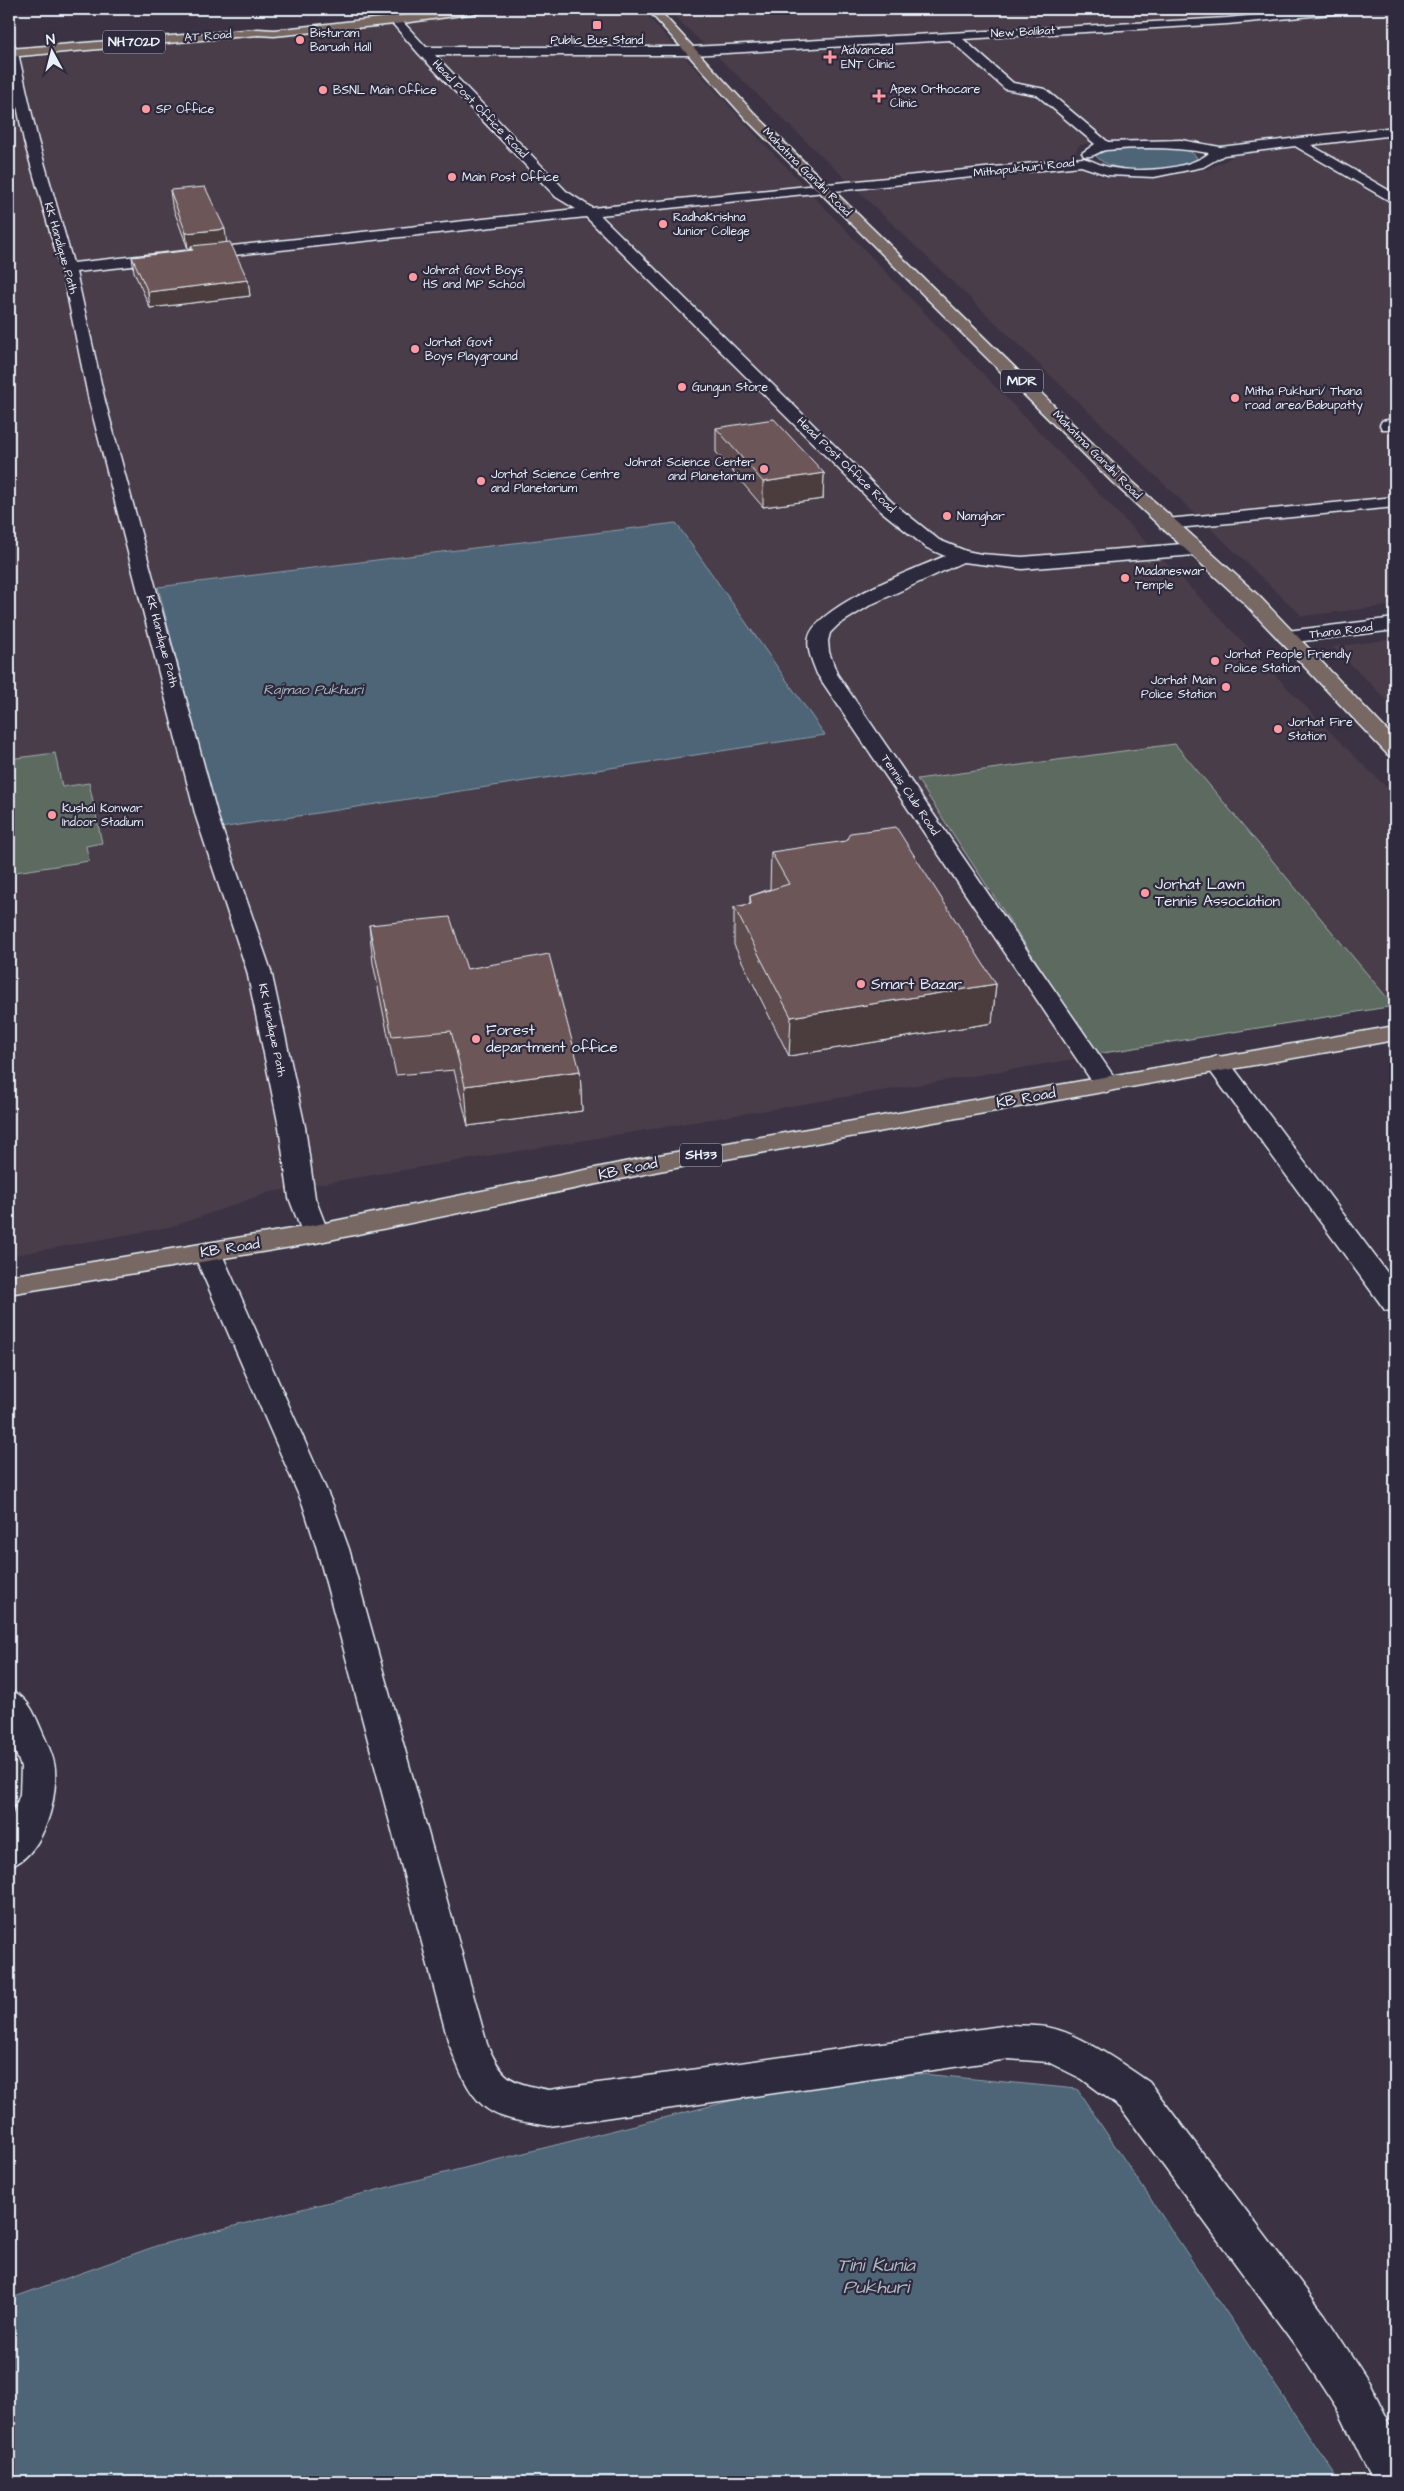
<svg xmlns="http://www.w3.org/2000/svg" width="1404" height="2491" font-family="'Architects Daughter',sans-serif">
  <rect width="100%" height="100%" fill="#3b3343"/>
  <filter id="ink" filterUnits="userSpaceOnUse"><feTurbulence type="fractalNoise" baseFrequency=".02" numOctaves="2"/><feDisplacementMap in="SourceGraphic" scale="10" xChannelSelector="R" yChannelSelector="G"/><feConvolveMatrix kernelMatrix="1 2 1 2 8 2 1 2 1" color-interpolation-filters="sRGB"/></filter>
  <g filter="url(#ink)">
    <!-- built -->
    <g fill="#4a3e4a">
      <polygon points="497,9 641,9 751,130 951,341 1335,737 1395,796 1395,1006 270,1192 174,1226 9,1256 9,60 422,20"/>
      <polygon points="667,9 1316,9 1223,17 708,48"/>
      <polygon points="1382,9 1395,9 1395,126 1202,147 1180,140 1092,142 1078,146 1073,159 848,181 717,56 885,43 1274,21"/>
      <polygon points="1395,136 1395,605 1302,616 858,191 1078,167 1104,177 1208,169 1239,154"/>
      <polygon points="1395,639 1395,708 1333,647"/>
    </g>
    <!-- green -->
    <g fill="#5b6a61" stroke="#a2aeac">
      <polygon points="1175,744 1394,1006 1097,1054 917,779"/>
      <polygon points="55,753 62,787 89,783 102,843 86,846 89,861 9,873 9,759"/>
    </g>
    <!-- water -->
    <g fill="#4d6577" stroke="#8b9dab">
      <path d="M1146 147C1164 147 1182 143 1196 156L1197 162C1178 173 1109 175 1096 156L1097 151Z"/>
      <polygon points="676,523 825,735 220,828 158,587"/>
      <polygon points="861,2068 1077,2089 1340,2482 9,2482 9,2299 159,2245"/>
    </g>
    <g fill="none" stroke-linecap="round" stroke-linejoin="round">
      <!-- minor casing -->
      <g stroke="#e8f1f8" stroke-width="3">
        <g id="minor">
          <path d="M380 9H391L426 47H692L1227 18 1320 9H1359L1353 12 1227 24 963 39 1013 83 1045 89 1108 142 1181 140 1220 147 1395 127V135L1311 145 1395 194V204L1295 146 1224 155 1203 167 1154 177 1108 175 1081 166 600 215 893 503 939 540 966 551 981 554 1022 557 1195 543 1202 545 1204 549 1202 553 1195 555 1022 569 963 562 872 604 838 625 830 633 828 641 829 652 837 674 1119 1084 1115 1089 1106 1092 1097 1089 817 674C813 663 806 649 809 637 818 605 915 569 945 556L927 548 881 511 586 217 76 272 105 401 218 817 271 971 305 1127 315 1198 329 1234 325 1240 315 1243 305 1240 289 1198 279 1127 247 971 196 817 89 401 65 284 24 141 9 66V43H13L18 53 38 141 73 263 576 209 556 197 419 54ZM950 40 1005 89 1037 95 1095 144 1082 153 1084 156C1094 158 1098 151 1106 150 1140 147 1176 147 1209 153 1188 171 1135 173 1108 167 1099 165 1092 160 1083 158L592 208 566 191 435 55H692Z"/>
          <polygon points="1395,419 1395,429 1382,429 1380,425 1382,421"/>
          <polygon points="1395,497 1395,507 1167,529 1161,528 1158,524 1161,520 1167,519"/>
          <polygon points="1395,618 1395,630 1287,643 1280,641 1277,637 1280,633 1287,631"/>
          <polygon points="1218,1056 1227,1059 1395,1283 1395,1312 1385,1310 1205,1064 1209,1059"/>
          <path d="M207 1243 217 1246 221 1252 333 1505 349 1549 487 2044C503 2081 511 2082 549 2090L1009 2025C1023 2026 1038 2025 1051 2028 1081 2034 1124 2065 1149 2082L1325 2315 1370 2384 1395 2434V2482H1373L1340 2414 1295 2345 1121 2108 1082 2079 1048 2062 1009 2059 549 2126C531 2122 508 2121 492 2112 468 2098 459 2068 449 2044L317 1549 303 1505 193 1252 197 1246Z"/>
          <path d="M9 1690C27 1696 34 1712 41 1729 46 1741 54 1756 55 1769 57 1803 43 1855 9 1867V1825L20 1794 21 1767 9 1734Z"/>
        </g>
      </g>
      <!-- major casing -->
      <g stroke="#e8f1f8" stroke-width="3">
        <g id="major">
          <polygon points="647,9 658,9 754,113 1125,475 1258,595 1395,739 1395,757 1388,755 1244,603 1113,483 746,119"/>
          <polygon points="1395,1026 1395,1040 659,1171 315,1243 9,1294 9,1276 315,1225 659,1155"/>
        </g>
      </g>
      <!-- highway casing -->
      <g stroke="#e8f1f8" stroke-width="3">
        <polygon id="highway" points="461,9 491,9 485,12 395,24 274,36 258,35 9,57 9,49 258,29 274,30"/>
      </g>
      <!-- minor -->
      <use href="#minor" fill="#2f2a3d" fill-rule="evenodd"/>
      <!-- major -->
      <use href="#major" fill="#776864" fill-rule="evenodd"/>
      <!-- highway -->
      <use href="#highway" fill="#776864" fill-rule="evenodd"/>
    </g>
    <!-- wall -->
    <g fill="#5d4b4d" stroke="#e8f1f8">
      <polygon points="170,190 226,242 248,280 250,296 150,308 134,272 132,257 192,250 191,248 188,249 172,205"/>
      <polygon points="716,428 824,473 823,499 763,507 716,452"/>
      <polygon points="771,852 996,984 992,1023 789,1056 734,945 734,907 750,904 750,896 770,889"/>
      <polygon points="369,925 467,969 580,1071 582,1111 468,1126 454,1070 396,1075 373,963"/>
    </g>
    <!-- shaded-wall -->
    <g fill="#4c3d3e" stroke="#e8f1f8">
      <polygon points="225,229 227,245 191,246 191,248 188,249 186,233"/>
      <polygon points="248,280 250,296 150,308 148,292"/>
      <polygon points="824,473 823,499 763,507 763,482"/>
      <polygon points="996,984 992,1023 789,1056 791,1017"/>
      <polygon points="580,1071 582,1111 468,1126 465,1086"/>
    </g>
    <!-- building -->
    <g fill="#6c5759" stroke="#e8f1f8">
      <polygon points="205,187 225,229 186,233 170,190"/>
      <polygon points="230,242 248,280 148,292 132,257 193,250 191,246"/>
      <polygon points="774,419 824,473 763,482 716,428"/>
      <polygon points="896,827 996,984 791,1017 734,907 751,904 750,896 789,884 771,852 846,841 850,833"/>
      <polygon points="450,917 467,969 549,954 580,1071 465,1086 451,1031 392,1036 369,925"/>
    </g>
  </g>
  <!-- markers -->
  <g fill="#ff9aa2" stroke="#2f2a3d" stroke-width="2">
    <rect x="592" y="20" width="10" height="10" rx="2.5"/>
    <circle cx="300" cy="40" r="5"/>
    <path d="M827.5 49.5h5v5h5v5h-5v5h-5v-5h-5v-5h5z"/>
    <circle cx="323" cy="90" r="5"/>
    <path d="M876.5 88.5h5v5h5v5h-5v5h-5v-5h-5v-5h5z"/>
    <circle cx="146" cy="109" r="5"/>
    <circle cx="452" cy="177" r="5"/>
    <circle cx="663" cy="224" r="5"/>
    <circle cx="413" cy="277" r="5"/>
    <circle cx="415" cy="349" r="5"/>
    <circle cx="682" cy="387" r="5"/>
    <circle cx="1235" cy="398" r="5"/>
    <circle cx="764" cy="469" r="5"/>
    <circle cx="481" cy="481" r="5"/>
    <circle cx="947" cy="516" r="5"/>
    <circle cx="1125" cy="578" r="5"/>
    <circle cx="1215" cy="661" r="5"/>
    <circle cx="1226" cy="687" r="5"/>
    <circle cx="1278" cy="729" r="5"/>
    <circle cx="52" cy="815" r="5"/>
    <circle cx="1145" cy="893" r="5"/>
    <circle cx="861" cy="984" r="5"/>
    <circle cx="476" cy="1039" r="5"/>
  </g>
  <g text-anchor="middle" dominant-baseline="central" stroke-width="4.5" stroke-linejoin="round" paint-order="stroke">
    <!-- far-street labels -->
    <g font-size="12" fill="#e8f1f8" stroke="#2f2a3d">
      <text transform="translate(1023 32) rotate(-3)">New Balibat</text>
      <text transform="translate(208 36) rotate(-4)">AT Road</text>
      <text transform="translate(480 109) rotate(46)">Head Post Office Road</text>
      <text transform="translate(1024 168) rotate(-6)">Mithapukhuri Road</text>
      <text transform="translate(807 172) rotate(45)">Mahatma Gandhi Road</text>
      <text transform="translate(61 248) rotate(74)">KK Handique Path</text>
      <text transform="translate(1097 455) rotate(45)">Mahatma Gandhi Road</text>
      <text transform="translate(846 465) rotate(44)">Head Post Office Road</text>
      <text transform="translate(1341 631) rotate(-7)">Thana Road</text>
      <text transform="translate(162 641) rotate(75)">KK Handique Path</text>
      <text transform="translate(910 795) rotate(56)">Tennis Club Road</text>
      <text transform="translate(272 1030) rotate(78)">KK Handique Path</text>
    </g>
    <!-- far-poi labels -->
    <g font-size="12" fill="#e8f1f8" stroke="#2f2a3d" text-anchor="start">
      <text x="310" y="33">Bisturam<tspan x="310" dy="14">Baruah Hall</tspan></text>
      <text x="597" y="40" text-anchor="middle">Public Bus Stand</text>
      <text x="841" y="50">Advanced<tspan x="841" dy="14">ENT Clinic</tspan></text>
      <text x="890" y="89">Apex Orthocare<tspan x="890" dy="14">Clinic</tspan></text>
      <text x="333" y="90">BSNL Main Office</text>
      <text x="156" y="109">SP Office</text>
      <text x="462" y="177">Main Post Office</text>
      <text x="673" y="217">RadhaKrishna<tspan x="673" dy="14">Junior College</tspan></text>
      <text x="423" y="270">Johrat Govt Boys<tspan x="423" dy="14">HS and MP School</tspan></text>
      <text x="425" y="342">Jorhat Govt<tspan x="425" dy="14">Boys Playground</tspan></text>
      <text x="692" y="387">Gungun Store</text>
      <text x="1245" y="391">Mitha Pukhuri/ Thana<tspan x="1245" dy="14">road area/Babupatty</tspan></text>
      <text x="754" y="462" text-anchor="end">Johrat Science Center<tspan x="754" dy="14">and Planetarium</tspan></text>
      <text x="491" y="474">Jorhat Science Centre<tspan x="491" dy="14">and Planetarium</tspan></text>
      <text x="957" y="516">Namghar</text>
      <text x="1135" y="571">Madaneswar<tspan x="1135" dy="14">Temple</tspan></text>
      <text x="1225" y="654">Jorhat People Friendly<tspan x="1225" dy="14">Police Station</tspan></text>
      <text x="1216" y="680" text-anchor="end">Jorhat Main<tspan x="1216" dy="14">Police Station</tspan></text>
      <text x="1288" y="722">Jorhat Fire<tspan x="1288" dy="14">Station</tspan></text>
      <text x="62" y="808">Kushal Konwar<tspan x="62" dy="14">Indoor Stadium</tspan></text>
    </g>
    <!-- shield labels -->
    <g fill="#2f2a3d" stroke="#b0b5c0" stroke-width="1">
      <rect x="103" y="30.5" width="62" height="23" rx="4"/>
      <rect x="1001" y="369.5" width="42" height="23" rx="4"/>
      <rect x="680" y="1143.5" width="42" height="23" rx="4"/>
    </g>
    <g font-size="14" font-weight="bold" fill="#e8f1f8">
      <text x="134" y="42">NH702D</text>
      <text x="1022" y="381">MDR</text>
      <text x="701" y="1155">SH33</text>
    </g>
    <!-- far-water labels -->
    <g font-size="14" font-style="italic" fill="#aab9c4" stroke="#2f2a3d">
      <text x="313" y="690">Rajmao Pukhuri</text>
    </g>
    <!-- poi labels -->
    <g font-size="15" fill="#e8f1f8" stroke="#2f2a3d" text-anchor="start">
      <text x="1155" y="884">Jorhat Lawn<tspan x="1155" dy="17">Tennis Association</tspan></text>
      <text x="871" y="984">Smart Bazar</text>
      <text x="486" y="1030">Forest<tspan x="486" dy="17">department office</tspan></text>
    </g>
    <!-- street labels -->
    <g font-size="15" fill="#e8f1f8" stroke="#2f2a3d">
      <text transform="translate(1026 1098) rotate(-10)">KB Road</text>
      <text transform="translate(628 1169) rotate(-12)">KB Road</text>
      <text transform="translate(230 1248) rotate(-9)">KB Road</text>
    </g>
    <!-- near-water labels -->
    <g font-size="19" font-style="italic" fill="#aab9c4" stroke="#2f2a3d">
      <text x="876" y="2265">Tini Kunia<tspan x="876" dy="22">Pukhuri</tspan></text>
    </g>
  </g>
  <!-- margin -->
  <rect width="1404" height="2491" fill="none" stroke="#2f2a3d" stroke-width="30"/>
  <rect x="15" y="15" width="1374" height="2461" fill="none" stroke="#e8f1f8" stroke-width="2" filter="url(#ink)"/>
  <!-- north arrow -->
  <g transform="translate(52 52) rotate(353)" stroke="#2f2a3d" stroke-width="4" paint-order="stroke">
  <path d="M0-4L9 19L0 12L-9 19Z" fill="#e8f1f8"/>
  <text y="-8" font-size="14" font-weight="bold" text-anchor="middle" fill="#e8f1f8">N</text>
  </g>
</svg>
